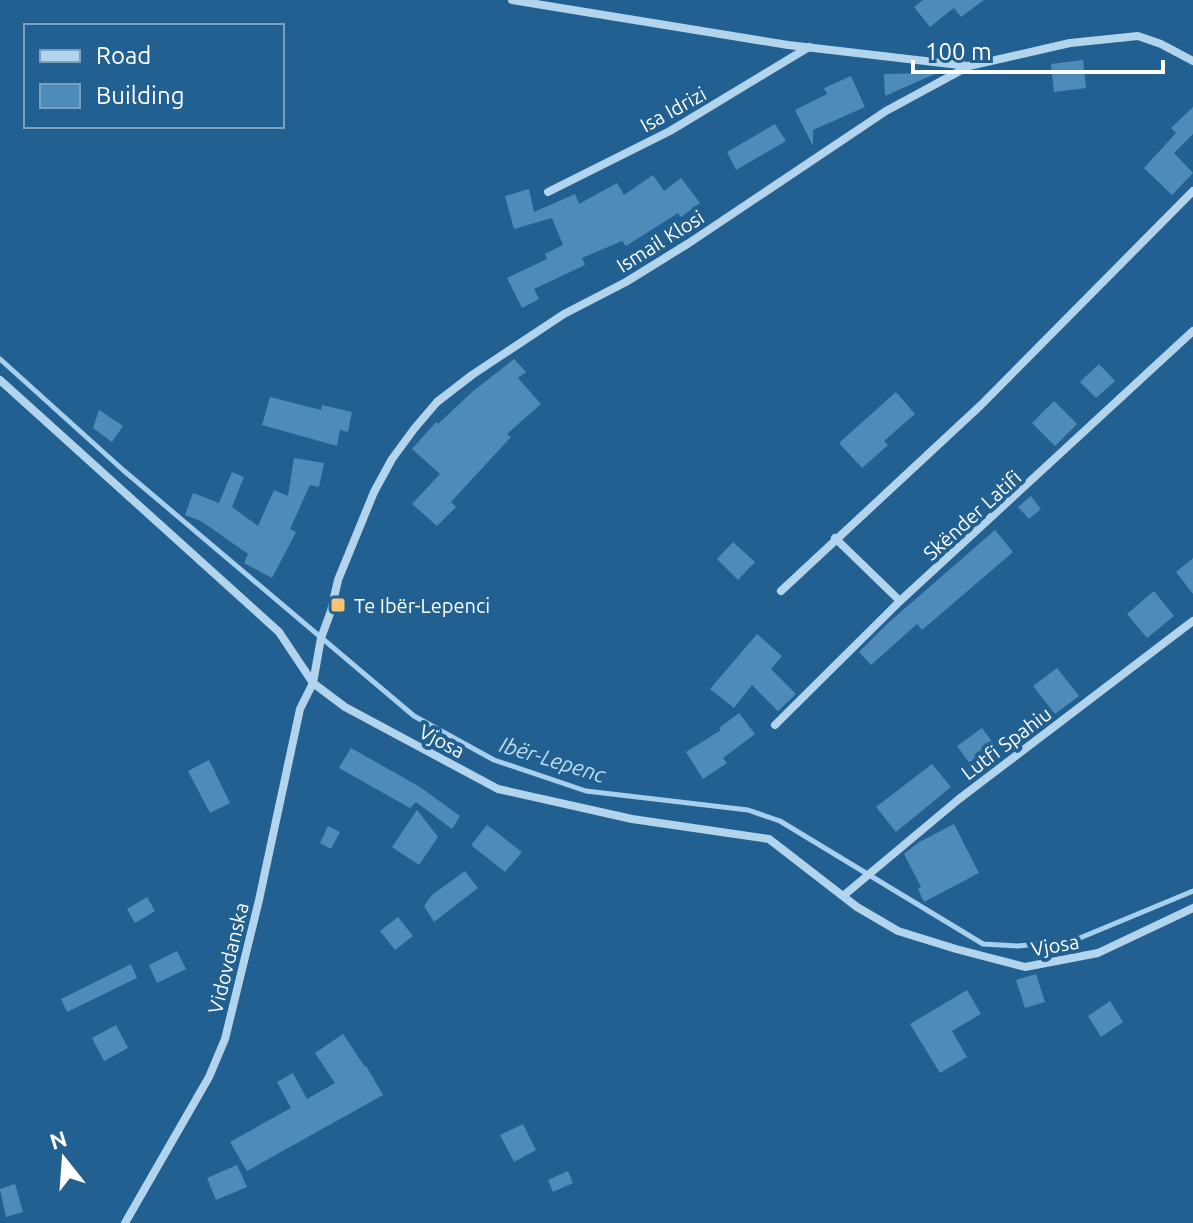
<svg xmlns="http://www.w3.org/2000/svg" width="1193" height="1223" font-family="Ubuntu,sans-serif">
  <rect width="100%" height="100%" fill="#216091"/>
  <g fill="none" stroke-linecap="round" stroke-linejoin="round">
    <!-- stream -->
    <polyline stroke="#a6d0ee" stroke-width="5" points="0,359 123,470 414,716 494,760 586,791 748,810 780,821 983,944 1018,946 1075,940 1193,891"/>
  </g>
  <!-- building -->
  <g fill="#4e8bb9">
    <polygon points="923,0 984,0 961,17 954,8 930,27 914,7"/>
    <polygon points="1083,60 1086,88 1054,92 1051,64"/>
    <polygon points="937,73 885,96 884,74"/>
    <polygon points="851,76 865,107 813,130 813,146 795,110 827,94 824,88"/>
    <polygon points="1193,107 1193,134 1174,153 1193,173 1172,195 1144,168 1176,133 1171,128"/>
    <polygon points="775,124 786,141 736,170 727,152"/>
    <polygon points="653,175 664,191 681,178 700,203 681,217 678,213 626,246 622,241 582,258 585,265 534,289 539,299 522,308 507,278 547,259 545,254 563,245 552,218 514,229 505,196 529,189 534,212 575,194 579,204 617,183 624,195"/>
    <polygon points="514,359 526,372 518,378 541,404 507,434 511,437 451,502 456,507 437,526 412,504 440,474 412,449 436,422 438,424 472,392"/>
    <polygon points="1099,364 1115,381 1096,398 1080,382"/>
    <polygon points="896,392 915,414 884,441 888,445 862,468 839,443"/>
    <polygon points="270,397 321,410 322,405 352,412 348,432 340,430 337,446 262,425"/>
    <polygon points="1054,401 1077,424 1055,446 1032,423"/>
    <polygon points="99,410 123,426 112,442 93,428"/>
    <polygon points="294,458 324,463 319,487 310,485 290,529 296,532 272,578 244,563 248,554 201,521 185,515 193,493 219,503 232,472 244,477 232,507 258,526 274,490 288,496"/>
    <polygon points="1031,496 1041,509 1029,519 1018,507"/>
    <polygon points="995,530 1013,552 922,630 917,624 871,665 859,652 887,624"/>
    <polygon points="733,542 755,562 738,580 717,559"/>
    <polygon points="1193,558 1193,594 1176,572"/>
    <polygon points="1154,591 1174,616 1147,638 1127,614"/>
    <polygon points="757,634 782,656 771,669 796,694 778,711 752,685 734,708 710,689"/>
    <polygon points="1057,668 1079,696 1055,714 1033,686"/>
    <polygon points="739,713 755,734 723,758 727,763 703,779 686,752 721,730 719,728"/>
    <polygon points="982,728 1001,754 976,772 957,746"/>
    <polygon points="351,748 420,787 460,816 452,829 416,802 410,808 339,768"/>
    <polygon points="209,760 230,803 210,813 188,771"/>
    <polygon points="932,764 951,787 896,832 876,807"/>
    <polygon points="417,810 438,837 419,865 392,847"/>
    <polygon points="954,824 979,873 924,902 918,889 921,887 904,854 919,842"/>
    <polygon points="487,825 522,852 505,872 471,845"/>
    <polygon points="328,826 340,832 331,849 320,843"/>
    <polygon points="465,871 478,888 434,922 424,906 432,895"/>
    <polygon points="147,897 155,911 135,923 127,909"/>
    <polygon points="398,917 413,936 395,950 380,931"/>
    <polygon points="177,951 186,969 157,983 149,965"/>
    <polygon points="131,964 137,978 67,1012 61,999"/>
    <polygon points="1036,974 1045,1002 1025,1008 1016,980"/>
    <polygon points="967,990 981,1014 952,1031 967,1057 940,1073 910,1024"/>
    <polygon points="1110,1001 1123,1022 1101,1037 1088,1016"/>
    <polygon points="116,1025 128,1048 104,1061 92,1038"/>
    <polygon points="343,1034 365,1067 366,1066 383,1095 247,1171 230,1142 291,1108 277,1082 293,1073 307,1099 335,1083 315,1053"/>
    <polygon points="523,1124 536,1150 514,1162 500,1135"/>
    <polygon points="237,1165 247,1187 216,1200 207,1178"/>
    <polygon points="568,1171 573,1183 553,1192 548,1180"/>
    <polygon points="15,1184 23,1212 6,1217 0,1189"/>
  </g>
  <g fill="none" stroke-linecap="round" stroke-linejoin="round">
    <!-- minor -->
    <g stroke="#b2d4ed" stroke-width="8">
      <polyline points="512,0 788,45 968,66"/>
      <polyline points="548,192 670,131 809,47"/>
      <polyline points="0,380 279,632 313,683 345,707 498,789 632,819 769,839 857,907 898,931 956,949 1025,967 1098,953 1193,908"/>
      <polyline points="835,538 900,601"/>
      <polyline points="781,591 981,405 1193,191"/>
      <polyline points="775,725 900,601 1193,331"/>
      <polyline points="843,896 959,799 1193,621"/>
      <polyline points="125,1223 209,1077 225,1039 259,900 300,709 313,683 321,638 331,611 338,580 374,492 392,459 414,429 437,402 472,375 564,314 626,282 689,243 886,111 969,66 1070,43 1138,36 1161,44 1193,61"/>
    </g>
  </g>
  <!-- markers -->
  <rect fill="#f9c274" stroke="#216091" stroke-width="3" x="330" y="597" width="16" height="16" rx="4"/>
  <g text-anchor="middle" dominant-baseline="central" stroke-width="8" stroke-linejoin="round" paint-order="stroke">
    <!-- street labels -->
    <g font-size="20" fill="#fff" stroke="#216091">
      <text transform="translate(673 109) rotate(-29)">Isa Idrizi</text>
      <text transform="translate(660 241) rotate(-32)">Ismail Klosi</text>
      <text transform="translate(972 515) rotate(-42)">Skënder Latifi</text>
      <text transform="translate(442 741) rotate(28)">Vjosa</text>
      <text transform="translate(1006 743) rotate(-37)">Lutfi Spahiu</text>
      <text transform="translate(1055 945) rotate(-10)">Vjosa</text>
      <text transform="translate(228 958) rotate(-76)">Vidovdanska</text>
    </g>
    <!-- poi labels -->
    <g font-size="20" fill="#fff" stroke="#216091" text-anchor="start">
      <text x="354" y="605">Te Ibër-Lepenci</text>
    </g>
    <!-- water labels -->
    <g font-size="22" font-style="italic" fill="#beddf4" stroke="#216091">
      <text transform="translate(553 759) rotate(17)">Ibër-Lepenc</text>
    </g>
  </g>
  <!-- legend -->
  <rect x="24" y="24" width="260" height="104" fill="#216091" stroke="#7aa0bd" stroke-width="2"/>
  <rect x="40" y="50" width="40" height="12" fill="#b2d4ed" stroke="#7aa0bd" stroke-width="2"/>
  <text x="96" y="64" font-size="24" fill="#ffffff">Road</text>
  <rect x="40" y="84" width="40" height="24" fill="#4e8bb9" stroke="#7aa0bd" stroke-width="2"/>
  <text x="96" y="104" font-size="24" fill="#ffffff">Building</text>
  <!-- north arrow -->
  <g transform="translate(64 1159) rotate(343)" stroke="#216091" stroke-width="6" paint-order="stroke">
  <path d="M0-6L14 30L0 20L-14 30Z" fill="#ffffff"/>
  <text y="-12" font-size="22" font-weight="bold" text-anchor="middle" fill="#ffffff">N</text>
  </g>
  <!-- scale -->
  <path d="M913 60v12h250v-12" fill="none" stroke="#ffffff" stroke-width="4"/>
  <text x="925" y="60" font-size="24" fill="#ffffff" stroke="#216091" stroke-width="6" paint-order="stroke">100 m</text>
</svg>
